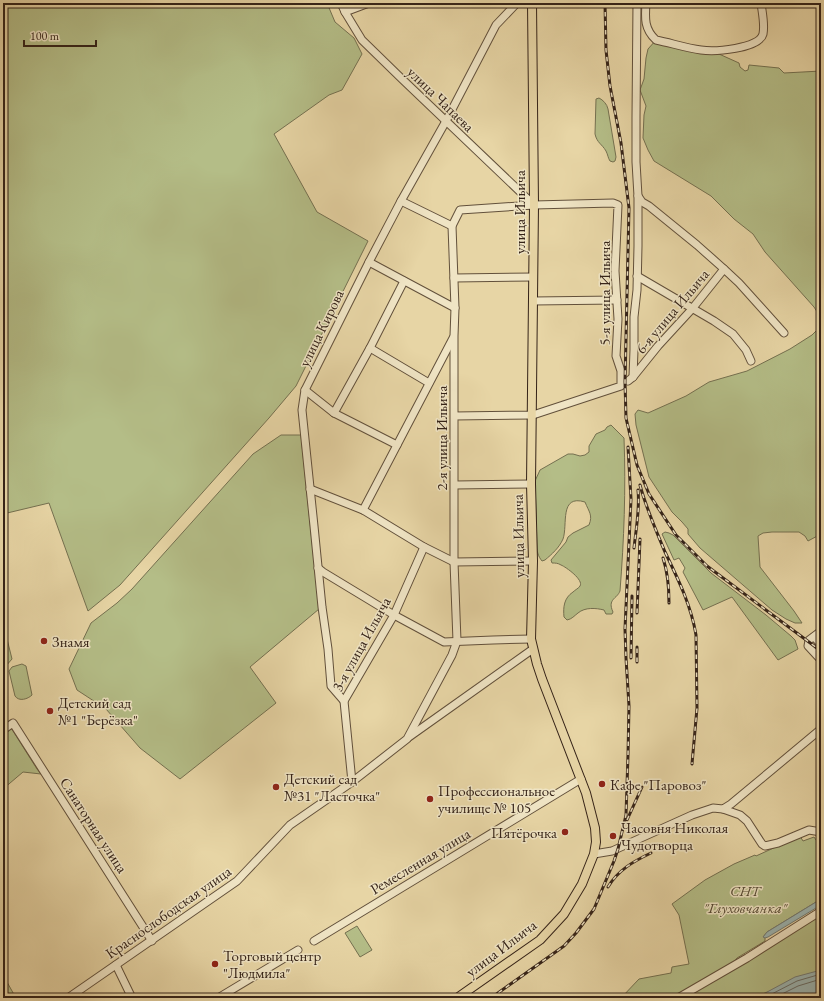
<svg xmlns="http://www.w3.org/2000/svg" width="824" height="1001" font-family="'EB Garamond',serif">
  <rect width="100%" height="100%" fill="#e7d5a5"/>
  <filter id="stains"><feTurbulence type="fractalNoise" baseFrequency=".005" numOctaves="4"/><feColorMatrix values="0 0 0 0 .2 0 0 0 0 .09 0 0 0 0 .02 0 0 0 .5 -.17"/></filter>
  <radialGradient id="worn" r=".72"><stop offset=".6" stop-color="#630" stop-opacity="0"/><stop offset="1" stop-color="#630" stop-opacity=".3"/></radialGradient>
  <!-- green -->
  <g fill="#b4bd87" stroke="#747050">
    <polygon points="3,3 327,3 335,22 354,38 362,54 342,90 329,95 274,134 317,212 368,241 296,386 269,418 120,585 88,611 49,503 3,514"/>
    <polygon points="656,40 719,54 739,63 740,67 745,71 748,70 749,65 779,68 784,73 821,71 821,534 808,541 805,536 799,532 772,532 763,533 758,536 760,567 794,611 802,623 795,623 786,619 772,610 700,548 688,534 688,529 682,522 672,512 649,477 636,425 635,414 638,410 648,413 686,396 709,382 747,371 790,349 812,335 821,326 821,318 814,307 765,252 753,234 734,219 711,196 654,161 648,150 643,138 644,115 646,106 640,90 644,79 646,58 648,49"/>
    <path d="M599 98C603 100 607 104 608 109L616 157 615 161 613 162 610 161C608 158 608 155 606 151 602 144 597 143 595 134L596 99Z"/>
    <path d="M611 425 624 438C626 489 624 540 620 591 617 599 607 599 613 612L612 614H606L604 610C596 608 585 607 578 613 574 616 572 619 567 620L564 617C563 607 564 598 573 592 575 590 579 588 580 586 584 580 566 567 561 565 558 563 555 563 552 563L551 560 566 542 568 537 573 533 589 525C593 515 589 512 585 502 559 494 568 525 563 539 559 548 552 554 545 560L542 561C538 556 537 552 537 546L535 481 540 470 568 454H573L580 456 585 455 589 452V446L596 434 605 430 607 427Z"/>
    <polygon points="281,435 301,435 319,609 250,667 276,703 180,779 140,748 106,709 77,690 69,669 91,623 117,603 132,589 253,454"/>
    <polygon points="665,532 669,533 673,535 711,573 766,615 791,636 795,640 798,649 778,660 732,597 703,610 683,572 685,568 679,558 674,560 662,534"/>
    <polygon points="3,623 12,659 5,667 3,668"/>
    <path d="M22 664 26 666 32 695C28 699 19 702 15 696L9 671 12 667Z"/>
    <polygon points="6,720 37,769 41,774 23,772 3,789 3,722"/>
    <polygon points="800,836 803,841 814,837 821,847 821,899 767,932 764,936 765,938 765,941 737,958 733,963 727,967 718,971 718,977 821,914 821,970 765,993 756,998 621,998 639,979 671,973 672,967 689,964 679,915 672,904 705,880 734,864 755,855 756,856"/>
    <polygon points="357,926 372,950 360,957 345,933"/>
    <polygon points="3,975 16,998 3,998"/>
  </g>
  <!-- water -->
  <g fill="#9cb6b3" stroke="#737b75">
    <polygon points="821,899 821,905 768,937 765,938 763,937 767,932"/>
    <polygon points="821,970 821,998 756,998 795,977"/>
  </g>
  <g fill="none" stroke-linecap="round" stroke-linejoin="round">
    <!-- shore -->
    <g stroke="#686c66" stroke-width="1">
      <polyline points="764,998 797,981 821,974"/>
      <polyline points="774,998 798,986 821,979"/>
    </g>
    <!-- minor casing -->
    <g stroke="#62503b" stroke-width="9">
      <g id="minor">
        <polyline points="341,3 345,12 362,40 402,79 534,205"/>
        <path d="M646 3C645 18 644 29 656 40 671 43 686 48 701 50 714 52 759 49 763 34 765 24 762 12 761 3"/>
        <polyline points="345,12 369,3"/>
        <polyline points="638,196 642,202 649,206 697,245 724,269"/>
        <polyline points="401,201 452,226"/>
        <polyline points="369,262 455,308"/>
        <polyline points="637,276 714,321 733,334 746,350 751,361"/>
        <polyline points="454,278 533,277"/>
        <polyline points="533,301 617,300"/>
        <polyline points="370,348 429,383"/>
        <polyline points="633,377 634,350 634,317 637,290 638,246 638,196 636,162 636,117 637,3"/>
        <polyline points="628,381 633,377 658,346 692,309 724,269 739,283 784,333"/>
        <polyline points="305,390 334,413 397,445"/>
        <polyline points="334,413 370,348 404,281"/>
        <polyline points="455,485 531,484"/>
        <polyline points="310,489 363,510 424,547 454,562 533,561"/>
        <polyline points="363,510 453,338"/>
        <polyline points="318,568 323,572 394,615 444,642 493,640 531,639"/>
        <polyline points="821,631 809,640 808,646 820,659 821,662"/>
        <polyline points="814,637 821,644"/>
        <polyline points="344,701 331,686 328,649 322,607 314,526 302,410 305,390 369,262 401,201 446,121 496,25 517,3"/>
        <polyline points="3,730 13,723 152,941"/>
        <polyline points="409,737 533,649"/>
        <polyline points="352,782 344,701 394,615 424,547"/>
        <polyline points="723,809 740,815 747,821 762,844 765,846 778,843 809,830 821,832"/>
        <polyline points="594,854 612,851 692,815 713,808 723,809 731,804 821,729"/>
        <polyline points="314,941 581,779"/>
        <polyline points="116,965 132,998"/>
        <polyline points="68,998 237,881 290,825 352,782 407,739 452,655 457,641 454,562 454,336 455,308 452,226 460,210 534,205 613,203 618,205 615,271 618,319 616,356 621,371 621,386 533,415 454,416"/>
        <polyline points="218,998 298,950"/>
        <polyline points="678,998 747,958 821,911"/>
      </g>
    </g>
    <!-- major casing -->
    <g stroke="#352318" stroke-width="10">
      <polyline id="major" points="457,998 540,940 564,914 582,884 594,854 596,842 595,828 586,793 542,679 537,664 531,639 533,561 531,484 534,205 532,3"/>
    </g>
    <!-- minor -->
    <use href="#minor" stroke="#efe4c4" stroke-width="7"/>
    <!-- major -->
    <use href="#major" stroke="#e7d5a5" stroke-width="8"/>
    <!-- rail casing -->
    <g stroke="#352318" stroke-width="3">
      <g id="rail">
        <polyline points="605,3 606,50 610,86 621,143 629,208 625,382 626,418 637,465 649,494 676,535 707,566 821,651"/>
        <path d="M640 485C646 508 656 530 665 552 678 579 691 605 696 635L697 708 692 764"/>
        <path d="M634 548C636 529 640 509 638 490"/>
        <path d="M663 558C668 573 669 587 669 603"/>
        <polyline points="637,613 640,539"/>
        <polyline points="631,658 632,596"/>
        <polyline points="637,662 637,647"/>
        <polyline points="627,820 642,787"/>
        <path d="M608 887C618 870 634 861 651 853"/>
        <polyline points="491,998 564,946 576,933 594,909 614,861 618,849 626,815 628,755 629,706 626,658 625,629 631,499 628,447"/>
      </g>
    </g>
    <!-- rail -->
    <use href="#rail" stroke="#efe4c4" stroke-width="1.5" stroke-dasharray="4.5" stroke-linecap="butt"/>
  </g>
  <!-- markers -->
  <g fill="#8f2418" stroke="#efe4c4" stroke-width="1.5">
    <circle cx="44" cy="641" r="4"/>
    <circle cx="50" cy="711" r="4"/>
    <circle cx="602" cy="784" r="4"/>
    <circle cx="276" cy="787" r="4"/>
    <circle cx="430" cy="799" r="4"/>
    <circle cx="565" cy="832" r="4"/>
    <circle cx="613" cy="836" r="4"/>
    <circle cx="215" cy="964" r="4"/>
  </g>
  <g text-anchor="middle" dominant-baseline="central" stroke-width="3" stroke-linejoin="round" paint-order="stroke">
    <!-- street labels -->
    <g font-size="15" fill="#352318" stroke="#efe4c4">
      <text transform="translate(441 99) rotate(44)">улица Чапаева</text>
      <text transform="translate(519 212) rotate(-90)">улица Ильича</text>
      <text transform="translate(604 293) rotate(-90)">5-я улица Ильича</text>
      <text transform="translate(672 311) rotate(-50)">6-я улица Ильича</text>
      <text transform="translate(321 328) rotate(-64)">улица Кирова</text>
      <text transform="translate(441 438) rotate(-90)">2-я улица Ильича</text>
      <text transform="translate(518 536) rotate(-91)">улица Ильича</text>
      <text transform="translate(361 644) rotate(-61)">3-я улица Ильича</text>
      <text transform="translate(94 825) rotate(57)">Санаторная улица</text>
      <text transform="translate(420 861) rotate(-31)">Ремесленная улица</text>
      <text transform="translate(168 912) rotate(-35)">Краснослободская улица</text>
      <text transform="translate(501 948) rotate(-37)">улица Ильича</text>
    </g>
    <!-- poi labels -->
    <g font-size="15" fill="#352318" stroke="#efe4c4" text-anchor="start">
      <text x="52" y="641">Знамя</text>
      <text x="58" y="702">Детский сад<tspan x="58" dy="17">№1 "Берёзка"</tspan></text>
      <text x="284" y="778">Детский сад<tspan x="284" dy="17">№31 "Ласточка"</tspan></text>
      <text x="610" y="784">Кафе "Паровоз"</text>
      <text x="438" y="790">Профессиональное<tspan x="438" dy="17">училище № 105</tspan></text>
      <text x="621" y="827">Часовня Николая<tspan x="621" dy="17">Чудотворца</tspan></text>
      <text x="557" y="832" text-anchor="end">Пятёрочка</text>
      <text x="223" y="955">Торговый центр<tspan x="223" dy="17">"Людмила"</tspan></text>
    </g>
    <!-- park labels -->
    <g font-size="15" font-style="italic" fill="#554a34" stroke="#efe4c4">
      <text x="745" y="890">СНТ<tspan x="745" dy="17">"Глуховчанка"</tspan></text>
    </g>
  </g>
  <!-- margin -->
  <rect width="824" height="1001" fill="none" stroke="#e7d5a5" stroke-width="16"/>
  <rect x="4" y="4" width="816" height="993" fill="none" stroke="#352318" stroke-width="2"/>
  <rect x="8" y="8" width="808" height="985" fill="none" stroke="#352318"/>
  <!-- scale -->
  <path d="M24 40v6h72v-6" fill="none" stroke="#352318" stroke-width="2"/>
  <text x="30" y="40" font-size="12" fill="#352318" stroke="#efe4c4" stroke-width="3" paint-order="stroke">100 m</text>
  <rect width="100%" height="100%" filter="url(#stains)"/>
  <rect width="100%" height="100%" fill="url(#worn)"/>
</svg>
